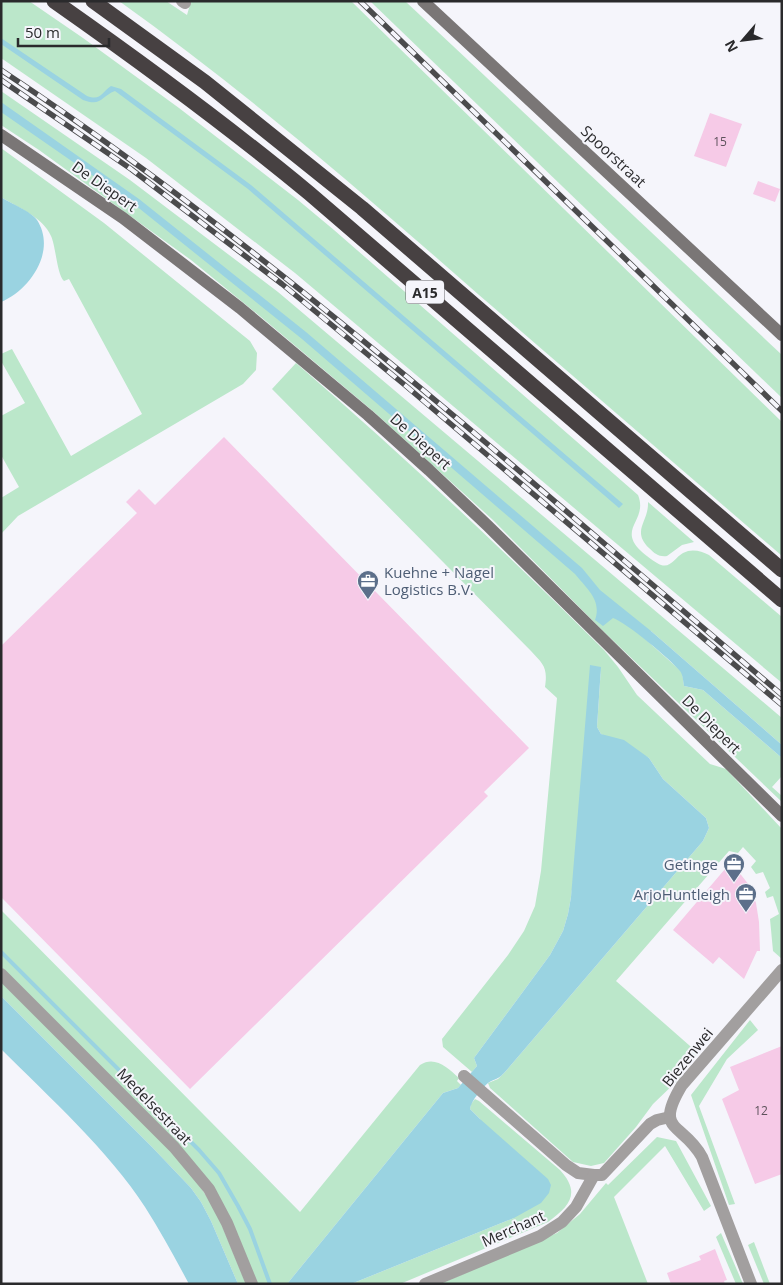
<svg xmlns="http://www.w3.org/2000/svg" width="783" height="1285" font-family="'Open Sans',sans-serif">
  <rect width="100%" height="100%" fill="#f5f5fb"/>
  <!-- green -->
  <g fill="#bbe7ca">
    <path d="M1 1H29L83 38 179 108 298 200 334 230 638 495C650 525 606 530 657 563 670 571 674 558 683 553 692 548 701 551 709 555L782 617V683L295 273 146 158 1 58Z"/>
    <path d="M119 1H166L187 15 191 1H351L782 422V556C681 469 580 382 479 295 363 193 245 91 119 1Z"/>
    <polygon points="370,1 405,1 782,355 782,398"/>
    <polygon points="1,91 130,180 278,292 782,718 782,745 651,631 644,638 682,672 684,686 703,690 782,758 782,776 772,787 782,796 782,802 600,628 493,520 374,412 261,317 191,260 39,150 1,125"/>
    <path d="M1 148 104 223 250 341 257 353 256 370 243 384 18 516 1 534V498L19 487 1 455V416L25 403 1 361V354L12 349 71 456 142 414 69 279 64 281C57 275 56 247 51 236 43 217 17 207 1 197Z"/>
    <path d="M296 363C403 455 504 551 604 650L618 667 637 695 710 764 726 769 782 829V959L773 951 770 919 779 914 773 896 767 898 765 892 770 888 763 872 756 874 751 867 756 861 743 847 738 853 729 851 616 981 698 1053 678 1080 653 1104 636 1127 604 1163 591 1166 573 1162 490 1088 488 1083 498 1079 505 1072 703 841 709 828 706 818 663 779 649 758 601 734 597 727 601 667 571 897 568 914 563 931 550 955 474 1058 477 1066 472 1072 443 1047 442 1039 508 955 524 931 535 906 541 871 557 698 545 687C548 667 543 664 531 651L272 389Z"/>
    <path d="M648 502 694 542 682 545 667 556C659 557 655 554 649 548 631 530 649 522 648 502Z"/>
    <path d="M1 910 300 1212 420 1065C435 1055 448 1068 459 1078L457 1081 461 1085 458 1088 443 1093 287 1284H257L238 1235 173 1140 1 967Z"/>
    <polygon points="1,979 174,1154 194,1177 216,1211 246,1284 238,1284 211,1221 201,1202 191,1188 152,1147 1,996"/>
    <polygon points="750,1020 758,1030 727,1059 699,1106 735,1204 729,1205 691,1095"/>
    <path d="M475 1099 479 1101 560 1170C581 1193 570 1206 548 1222L400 1284H351L514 1218 480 1119 470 1109 471 1104Z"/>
    <polygon points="657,1137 676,1141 711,1206 704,1211 665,1146 614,1197 648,1284 440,1284 557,1233 580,1214 606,1183 608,1185"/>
    <polygon points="721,1233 743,1284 736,1284 716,1237"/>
    <polygon points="754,1242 770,1284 764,1284 748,1245"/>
  </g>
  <!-- water -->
  <g fill="#9ad3e1">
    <path d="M1 38 87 96C101 101 101 93 111 86L121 89 251 185 623 504 619 508 248 189 115 91C101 96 102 107 83 100L1 44Z"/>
    <path d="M1 102 139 199 306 332 582 568 600 590 651 631 782 745V758L703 690 684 686C683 681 683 675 680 671 670 659 627 623 613 618L603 626 595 620C602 600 587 589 575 574L302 339 135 205 1 112Z"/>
    <path d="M1 197C10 203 32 212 37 220 57 251 30 290 1 302Z"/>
    <path d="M590 665 601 667 597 727 601 734 624 740 649 758 663 779 706 818 709 828 703 841 505 1072C497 1081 495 1078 488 1083 482 1088 471 1101 470 1109L480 1119 548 1179 551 1185 549 1193 541 1203 514 1218 351 1284H287L443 1093 458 1088 477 1066 474 1058 550 955 563 931 568 914 571 897Z"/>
    <path d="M1 996 152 1147 191 1188 201 1202 211 1221 238 1284H189C175 1258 161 1232 145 1207 109 1151 49 1097 1 1049Z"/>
  </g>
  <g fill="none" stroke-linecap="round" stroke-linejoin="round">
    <!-- stream -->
    <polyline stroke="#9ad3e1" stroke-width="4" points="1,952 199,1150 219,1173 238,1206 250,1229 270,1284"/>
  </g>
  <!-- building -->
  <g fill="#f6cae7">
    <polygon points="710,113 742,124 726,167 694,156"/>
    <polygon points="758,181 780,189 775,202 753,194"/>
    <polygon points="224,437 529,748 484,792 488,796 190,1089 1,897 1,646 137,513 126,502 139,489 155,505"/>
    <polygon points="731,862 749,885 756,903 759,922 760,951 757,951 744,979 719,957 713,964 673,930"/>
    <polygon points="782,1046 782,1174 755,1184 722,1099 739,1090 730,1067"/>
    <polygon points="715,1249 727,1280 724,1281 725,1284 671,1284 667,1273 701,1260 699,1256"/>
  </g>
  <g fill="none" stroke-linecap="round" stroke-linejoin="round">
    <!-- minor -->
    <g stroke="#a29f9f" stroke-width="12">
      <polyline points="182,1 185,3"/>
      <polyline points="1,974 174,1147 209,1189 227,1223 252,1284"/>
      <polyline points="464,1076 566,1165 578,1173 594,1175"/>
      <polyline points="425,1284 540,1236 562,1222 576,1207 594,1175 602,1175 650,1124 657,1120 670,1117"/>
      <path d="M751 1284 702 1157C683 1122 653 1133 682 1085L782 970"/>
    </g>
    <!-- secondary -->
    <g stroke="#7a7676" stroke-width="12">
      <polyline points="423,1 782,335"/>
      <polyline points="1,135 123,218 240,308 368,415 429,470 488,526 782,816"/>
    </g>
    <!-- motorway -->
    <g stroke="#474142" stroke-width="15">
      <path d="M54 1C141 62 227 125 309 193L782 600"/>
      <polyline points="93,1 205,82 362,208 782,570"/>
    </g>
    <!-- rail casing -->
    <g stroke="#4b4b4d" stroke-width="5.5">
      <g id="rail">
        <polyline points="360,1 782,411"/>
        <path d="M1 70C174 184 333 314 491 447 588 530 685 612 782 695"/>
        <polyline points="1,80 131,169 282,284 406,386 782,705"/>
      </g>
    </g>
    <!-- rail -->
    <use href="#rail" stroke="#f5f5fb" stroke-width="4" stroke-dasharray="11" stroke-linecap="butt"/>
  </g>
  <!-- icons -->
  <defs>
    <g id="office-pin" transform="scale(1.125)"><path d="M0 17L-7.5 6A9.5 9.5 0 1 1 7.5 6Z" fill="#5c6f8a" stroke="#f5f5fb"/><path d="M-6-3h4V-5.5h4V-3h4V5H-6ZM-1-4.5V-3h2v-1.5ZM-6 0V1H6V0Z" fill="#fff"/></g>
  </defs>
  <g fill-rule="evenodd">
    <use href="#office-pin" x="368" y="581"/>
    <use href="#office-pin" x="734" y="864"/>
    <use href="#office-pin" x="746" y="894"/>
  </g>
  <g text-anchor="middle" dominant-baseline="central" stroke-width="4" stroke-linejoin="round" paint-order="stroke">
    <!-- number labels -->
    <g font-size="12" fill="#5d525b">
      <text x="720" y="141">15</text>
      <text x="761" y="1110">12</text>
    </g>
    <!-- shield labels -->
    <rect fill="#f5f5fb" stroke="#67676a" stroke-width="1" x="406" y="280.5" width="38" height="23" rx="4"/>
    <g font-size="14" font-weight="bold" fill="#2a2a2c">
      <text x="425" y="292">A15</text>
    </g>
    <!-- street labels -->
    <g font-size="15" fill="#2a2a2c" stroke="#f5f5fb">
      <text transform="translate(614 156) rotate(43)">Spoorstraat</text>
      <text transform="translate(105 186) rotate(35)">De Diepert</text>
      <text transform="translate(421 441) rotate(42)">De Diepert</text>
      <text transform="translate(712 724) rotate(45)">De Diepert</text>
      <text transform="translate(687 1057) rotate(-51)">Biezenwei</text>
      <text transform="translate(155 1106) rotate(46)">Medelsestraat</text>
      <text transform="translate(513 1228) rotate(-24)">Merchant</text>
    </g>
    <!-- service labels -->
    <g font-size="15" fill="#4e5e75" stroke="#f5f5fb" text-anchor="end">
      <text x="384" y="572" text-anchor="start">Kuehne + Nagel<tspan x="384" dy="17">Logistics B.V.</tspan></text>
      <text x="718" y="864">Getinge</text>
      <text x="730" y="894">ArjoHuntleigh</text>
    </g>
  </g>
  <!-- border -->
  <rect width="783" height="1285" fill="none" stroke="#2a2a2c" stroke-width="5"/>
  <!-- north arrow -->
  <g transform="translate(743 40) rotate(242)" stroke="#f5f5fb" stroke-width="4" paint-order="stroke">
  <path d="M0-4L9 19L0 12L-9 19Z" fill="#2a2a2c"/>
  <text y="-8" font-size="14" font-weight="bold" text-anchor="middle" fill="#2a2a2c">N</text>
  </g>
  <!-- scale -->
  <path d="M18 38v8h91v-8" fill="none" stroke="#2a2a2c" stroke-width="2.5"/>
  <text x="25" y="38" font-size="15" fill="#2a2a2c" stroke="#f5f5fb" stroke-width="4" paint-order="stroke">50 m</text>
</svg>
